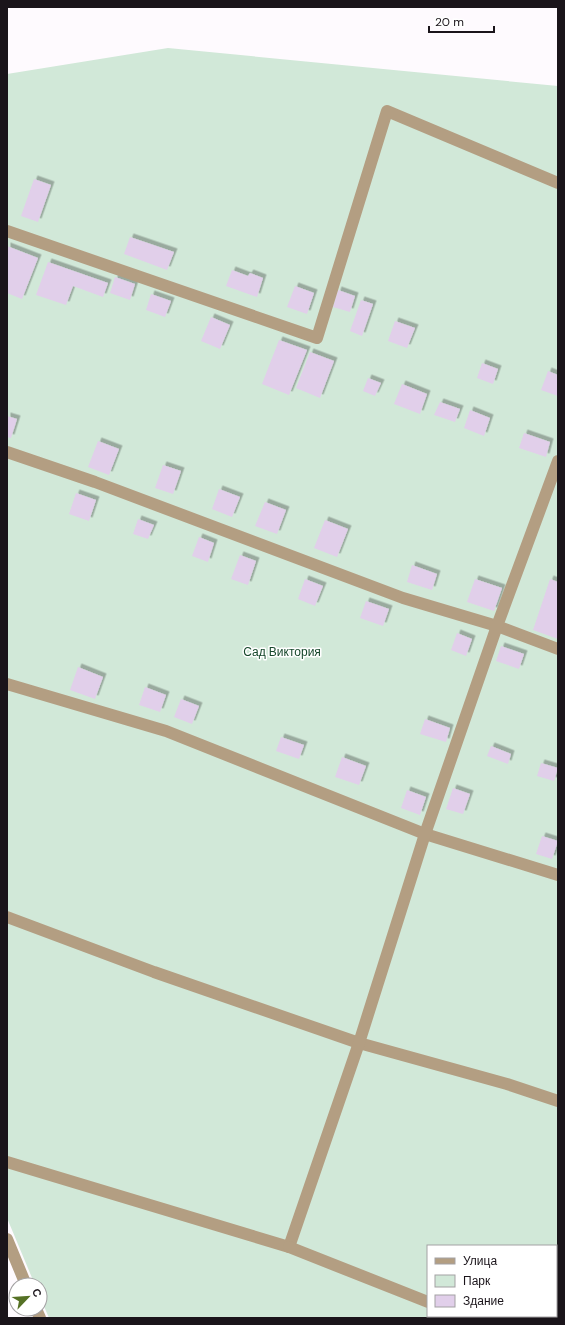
<svg xmlns="http://www.w3.org/2000/svg" width="565" height="1325" font-family="'DM Sans',sans-serif">
  <defs>
    <filter id="shadow"><feDropShadow dx="3.5" dy="-3.5" stdDeviation="0" flood-color="#0004"/></filter>
  </defs>
  <rect width="100%" height="100%" fill="#fefafe"/>
  <!-- green -->
  <path fill="#d1e8d8" fill-rule="evenodd" d="M168 48 558 86V1318H49L40 1297V1285H35L7 1218V74ZM428 1246H556V1316H428Z"/>
  <!-- building -->
  <g fill="#e1cfea" filter="url(#shadow)">
    <polygon points="34,179 51,185 38,222 21,216"/>
    <polygon points="130,237 174,252 167,270 124,254"/>
    <polygon points="7,246 38,258 22,299 7,293"/>
    <polygon points="48,262 108,283 103,297 73,286 66,305 36,295"/>
    <polygon points="232,270 248,276 250,273 263,278 257,297 226,286"/>
    <polygon points="115,277 135,284 130,300 110,293"/>
    <polygon points="295,286 314,293 307,314 287,307"/>
    <polygon points="338,290 355,296 350,312 333,307"/>
    <polygon points="151,294 171,301 165,317 146,310"/>
    <polygon points="361,300 373,304 362,336 350,331"/>
    <polygon points="211,317 230,325 220,349 201,341"/>
    <polygon points="395,321 415,328 407,348 388,341"/>
    <polygon points="279,340 307,350 289,395 262,384"/>
    <polygon points="310,352 334,361 320,398 296,388"/>
    <polygon points="482,363 498,369 493,384 477,378"/>
    <polygon points="548,371 558,375 558,396 541,390"/>
    <polygon points="368,378 381,383 375,396 363,391"/>
    <polygon points="402,384 427,394 420,414 394,404"/>
    <polygon points="440,402 460,409 455,422 434,415"/>
    <polygon points="470,410 490,418 484,436 464,428"/>
    <polygon points="7,416 17,419 11,438 7,437"/>
    <polygon points="524,433 550,442 546,457 519,448"/>
    <polygon points="98,441 119,449 109,475 88,467"/>
    <polygon points="163,465 181,471 173,494 155,488"/>
    <polygon points="219,489 240,497 232,517 212,509"/>
    <polygon points="76,493 96,500 89,521 69,514"/>
    <polygon points="265,502 286,510 277,534 255,526"/>
    <polygon points="138,519 154,525 148,539 133,534"/>
    <polygon points="325,520 348,529 337,557 314,548"/>
    <polygon points="199,537 214,543 208,562 192,556"/>
    <polygon points="240,555 256,561 248,585 231,579"/>
    <polygon points="412,565 437,574 432,590 407,582"/>
    <polygon points="305,579 323,586 315,606 298,599"/>
    <polygon points="475,579 502,588 494,611 467,602"/>
    <polygon points="550,579 558,582 558,639 533,630"/>
    <polygon points="366,601 389,609 383,626 360,618"/>
    <polygon points="457,633 472,639 466,656 451,650"/>
    <polygon points="501,646 524,654 519,669 496,661"/>
    <polygon points="78,667 103,677 95,699 70,690"/>
    <polygon points="145,687 166,695 160,712 139,705"/>
    <polygon points="181,699 199,706 192,724 174,717"/>
    <polygon points="425,719 450,728 446,742 420,734"/>
    <polygon points="281,737 304,745 299,759 276,751"/>
    <polygon points="491,746 511,754 508,764 487,756"/>
    <polygon points="342,757 366,766 359,785 335,777"/>
    <polygon points="541,763 558,768 554,781 537,776"/>
    <polygon points="453,788 470,794 463,814 446,809"/>
    <polygon points="407,790 426,797 420,815 401,808"/>
    <polygon points="542,836 558,841 552,859 536,854"/>
  </g>
  <g fill="none" stroke-linecap="round" stroke-linejoin="round">
    <!-- minor -->
    <g stroke="#b39e82" stroke-width="12">
      <polyline points="7,231 317,338 387,111 558,183"/>
      <polyline points="7,452 95,482 403,598 497,626 558,649"/>
      <polyline points="7,684 166,731 425,834 558,875"/>
      <polyline points="7,917 154,972 359,1043 507,1084 558,1101"/>
      <polyline points="7,1162 289,1247 359,1043 425,834 497,626 558,461"/>
      <polyline points="7,1239 26,1285"/>
      <polyline points="289,1247 428,1302"/>
      <polyline points="36,1309 40,1318"/>
      <polyline points="465,1316 470,1318"/>
    </g>
  </g>
  <g text-anchor="middle" dominant-baseline="central" stroke-width="3" stroke-linejoin="round" paint-order="stroke">
    <!-- park labels -->
    <g font-size="12" fill="#16472b" stroke="#fff">
      <text x="282" y="652">Сад Виктория</text>
    </g>
  </g>
  <!-- border -->
  <rect width="565" height="1325" fill="none" stroke="#1a141a" stroke-width="16"/>
  <!-- legend -->
  <rect x="427" y="1245" width="130" height="72" fill="#ffffff" stroke="#a3a1a3"/>
  <rect x="435" y="1258" width="20" height="6" fill="#b39e82" stroke="#a3a1a3"/>
  <text x="463" y="1265" font-size="12" fill="#1a141a">Улица</text>
  <rect x="435" y="1275" width="20" height="12" fill="#d1e8d8" stroke="#a3a1a3"/>
  <text x="463" y="1285" font-size="12" fill="#1a141a">Парк</text>
  <rect x="435" y="1295" width="20" height="12" fill="#e1cfea" stroke="#a3a1a3"/>
  <text x="463" y="1305" font-size="12" fill="#1a141a">Здание</text>
  <!-- north arrow -->
  <g transform="translate(28 1297) rotate(65)"><circle r="19" fill="#ffffff" stroke="#a3a1a3"/>
  <path d="M0-3L7 15L0 10L-7 15Z" fill="#557125"/>
  <text y="-6" font-size="11" font-weight="bold" text-anchor="middle" fill="#1a141a">С</text>
  </g>
  <!-- scale -->
  <path d="M429 26v6h65v-6" fill="none" stroke="#1a141a" stroke-width="2"/>
  <text x="435" y="26" font-size="12" fill="#1a141a" stroke="#ffffff" stroke-width="3" paint-order="stroke">20 m</text>
</svg>
